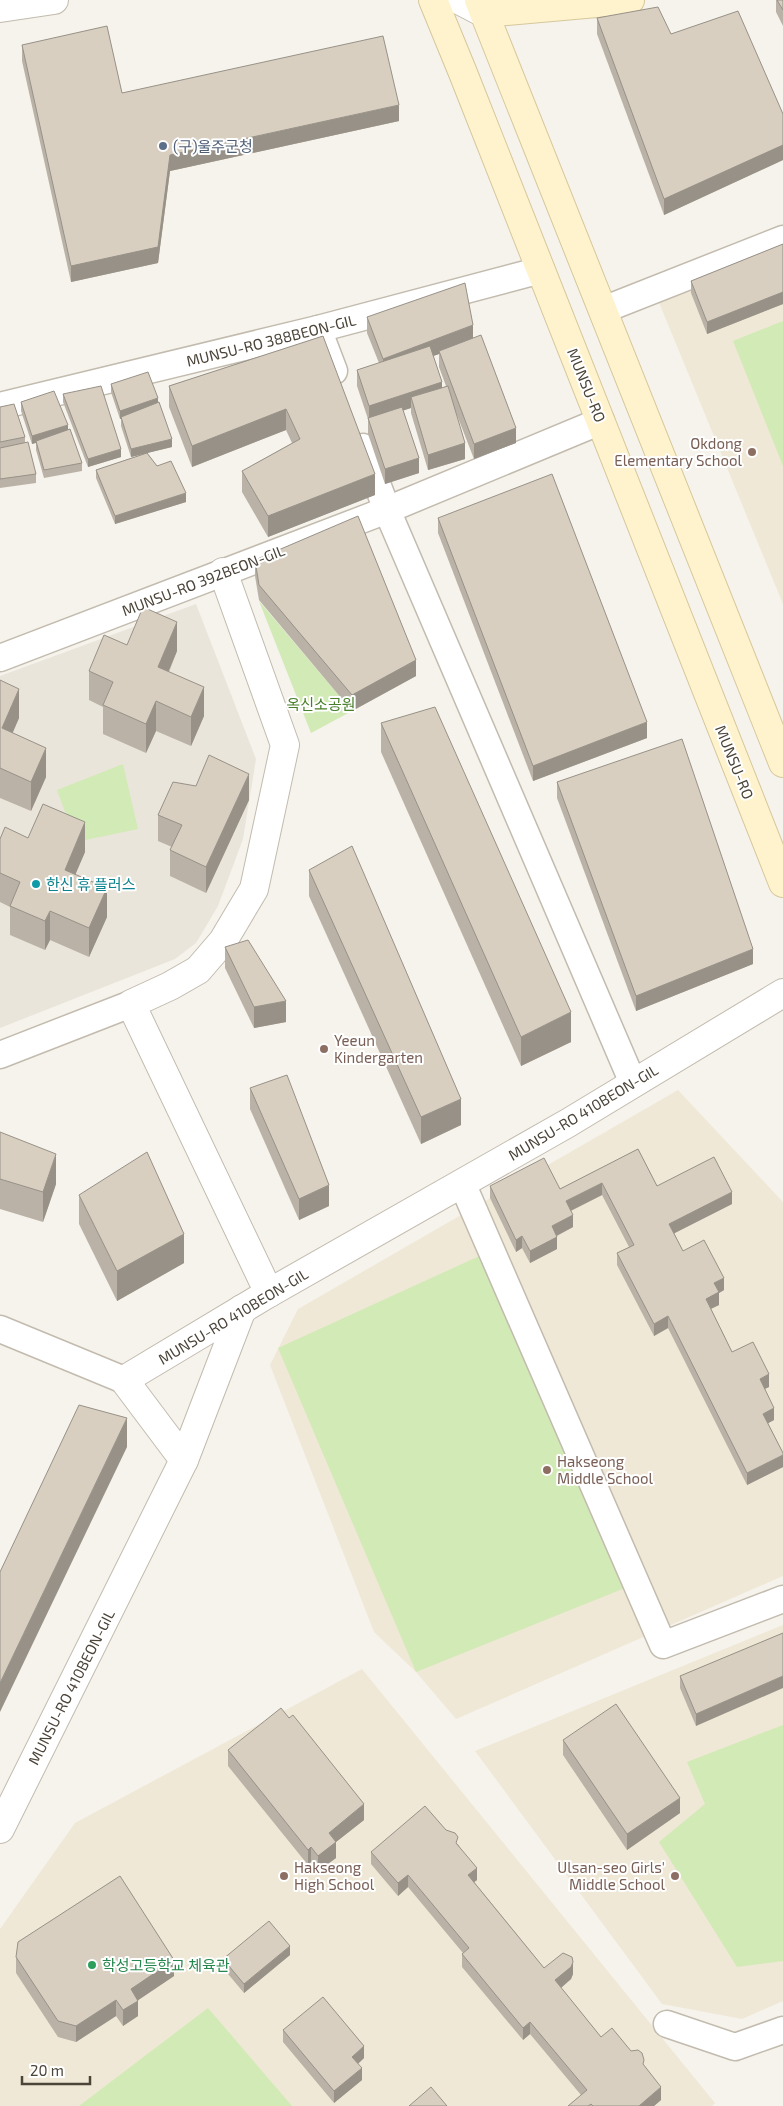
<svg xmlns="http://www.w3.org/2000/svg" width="783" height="2106" font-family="'Exo 2','Noto Sans KR',sans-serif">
  <rect width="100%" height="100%" fill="#f6f3ec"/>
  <!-- residential -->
  <polygon fill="#eae5da" points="196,604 256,759 243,839 218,906 196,943 175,959 0,1028 0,676"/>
  <!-- education -->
  <g fill="#efe8d6">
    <polygon points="783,251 783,604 658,300"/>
    <polygon points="678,1090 783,1202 783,1576 456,1719 416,1672 374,1632 270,1365 298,1309"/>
    <polygon points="783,1625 783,2001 742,2019 662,2004 475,1751"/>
    <polygon points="362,1669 715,2103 712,2106 0,2106 0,1929 75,1823"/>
  </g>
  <!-- green -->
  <g fill="#d2eab5">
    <polygon points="783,321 783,466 733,341"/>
    <polygon points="259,601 352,711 311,733"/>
    <polygon points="123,764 138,829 76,842 57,790"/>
    <polygon points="486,1253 630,1586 416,1672 278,1348"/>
    <polygon points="783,1725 783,1961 737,1967 659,1842 705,1804 687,1762"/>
    <polygon points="208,2008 292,2106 79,2106"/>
  </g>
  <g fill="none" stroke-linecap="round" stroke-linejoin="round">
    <!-- minor casing -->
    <g stroke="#c2bbae" stroke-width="29">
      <g id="minor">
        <polyline points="603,310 783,239"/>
        <polyline points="318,329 334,371"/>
        <polyline points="0,406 318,329 541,270"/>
        <polyline points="363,447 387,510 633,1083"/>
        <polyline points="0,658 387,510 601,421"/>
        <polyline points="0,1055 131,1004"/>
        <polyline points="462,1183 663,1645 783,1599"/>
        <polyline points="0,1329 124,1380"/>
        <polyline points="667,2024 735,2047 783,2030"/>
      </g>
    </g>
    <!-- tertiary casing -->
    <g stroke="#c2bbae" stroke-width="30">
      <g id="tertiary">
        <polyline points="459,0 484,13"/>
        <polyline points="0,8 54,0"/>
        <polyline points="223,572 285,745 254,889 223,941 198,970 170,986 131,1004 269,1293"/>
        <polyline points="184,1460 242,1309"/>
        <polyline points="0,1829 184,1460 124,1380 269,1293 568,1123 783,993"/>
      </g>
    </g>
    <!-- secondary casing -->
    <g stroke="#d6c79b" stroke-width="30">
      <g id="secondary">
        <polyline points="433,0 463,73 783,883"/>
        <polyline points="479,0 783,763"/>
        <polyline points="484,13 630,0"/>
      </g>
    </g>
    <!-- minor -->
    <use href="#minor" stroke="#fff" stroke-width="26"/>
    <!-- tertiary -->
    <use href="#tertiary" stroke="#fff" stroke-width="28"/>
    <!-- secondary -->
    <use href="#secondary" stroke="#fff3cd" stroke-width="28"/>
  </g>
  <!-- wall -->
  <g fill="#bab2a6" fill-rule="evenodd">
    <polygon points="776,0 783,0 783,26 776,12"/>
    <polygon points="597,18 671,34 783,114 783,160 664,215 597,34"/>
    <polygon points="22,45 122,93 399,121 170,171 158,263 71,282 22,61"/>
    <polygon points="783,244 783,304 707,334 691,293 691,281"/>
    <path d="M367 317 473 338 516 443 474 459 455 410 465 459 428 470 411 413V408L403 410 419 473 385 484 368 434V419L357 386V370L379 363 367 333ZM439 354V367L446 386 442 388 433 356Z"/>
    <polygon points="323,336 375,495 268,537 242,492 242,471 292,443 286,430 192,467 169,407 169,386"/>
    <polygon points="111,384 158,403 172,447 147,453 157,466 186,502 115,524 96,478 96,470 144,454 131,457 121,426 121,419 120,419 111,392"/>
    <polygon points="63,394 121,457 88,467 63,402"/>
    <polygon points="21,402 68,430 82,463 82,471 44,478 36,450 36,443 32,444 21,411"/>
    <polygon points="0,407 25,437 25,443 36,474 36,483 0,488"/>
    <polygon points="438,518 647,738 533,781 438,533"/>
    <polygon points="255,560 416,676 352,711 259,600 255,576"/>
    <polygon points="127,645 177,651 169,672 204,716 191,746 156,731 146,753 103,734 103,707 89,700 89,671"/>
    <polygon points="0,680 19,718 12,733 46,777 31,811 0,798"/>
    <polygon points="381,723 571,1042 521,1066 381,752"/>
    <polygon points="557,782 753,964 636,1011 557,798"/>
    <polygon points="249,800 206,893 170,876 170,850 172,847 158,841 158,815"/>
    <polygon points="28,838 85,852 75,874 107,917 89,957 50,940 45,950 10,935 10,907 0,902 0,839"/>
    <polygon points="309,870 461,1125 421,1144 309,896"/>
    <polygon points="225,947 286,1022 254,1028 225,968"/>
    <polygon points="250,1088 329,1206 299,1220 250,1109"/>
    <polygon points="0,1132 56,1184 43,1222 0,1209"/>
    <polygon points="638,1149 657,1186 732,1204 674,1233 683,1251 724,1290 719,1293 719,1305 711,1309 732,1352 769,1387 765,1389 774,1420 768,1423 783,1453 783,1467 747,1485 668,1328 654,1336 617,1265 617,1253 629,1247 602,1195 571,1211 573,1227 557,1236 557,1249 530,1263 522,1248 516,1252 490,1198 490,1186 560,1189"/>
    <polygon points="79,1195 184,1263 117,1301 79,1224"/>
    <polygon points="783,1633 696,1726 680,1688 680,1676"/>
    <polygon points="563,1740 680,1813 627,1850 563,1755"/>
    <polygon points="228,1750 364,1820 336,1842 336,1858 318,1871 311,1862 308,1865 228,1766"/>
    <polygon points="458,1844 477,1880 474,1882 544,1968 573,1974 571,1979 561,1988 601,2037 644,2066 661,2100 654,2106 568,2106 581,2095 530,2034 523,2040 462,1967 462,1954 463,1953 408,1887 398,1896 371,1864 371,1852"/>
    <polygon points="290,1955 244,1993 223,1968 223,1959"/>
    <polygon points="16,1957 174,1976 138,2000 138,2016 123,2026 116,2016 76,2042 58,2037 16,1973"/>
    <polygon points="283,2030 364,2058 358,2064 362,2080 334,2103 283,2042"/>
  </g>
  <!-- shaded-wall -->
  <g fill="#979187">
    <polygon points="399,105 399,121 170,171 158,263 71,282 71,266 170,155"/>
    <polygon points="783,145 783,160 664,215 664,199"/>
    <polygon points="783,292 783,304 707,334 707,322"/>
    <polygon points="473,325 473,341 439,351 439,354 383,374 383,359"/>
    <polygon points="442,382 442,397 411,397 411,408 369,422 369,406"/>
    <polygon points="158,398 158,406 120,419 120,411"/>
    <polygon points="286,409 286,430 192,467 192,446"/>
    <polygon points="68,425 68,433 32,444 32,436"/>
    <polygon points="516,428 516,443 474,459 474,444"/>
    <polygon points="172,439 172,447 131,457 131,449"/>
    <polygon points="465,443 465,459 428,470 428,455"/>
    <polygon points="121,449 121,457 88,467 88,459"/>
    <polygon points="419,458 419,473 385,484 385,469"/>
    <polygon points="375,474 375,495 268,537 268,516"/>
    <polygon points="186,493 186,502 115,524 115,516"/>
    <polygon points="177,622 177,651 158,696 158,667"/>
    <polygon points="416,660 416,676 352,711 352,695"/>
    <polygon points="204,687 204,716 191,746 191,717"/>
    <polygon points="19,689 19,718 2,758 2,728"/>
    <polygon points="156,701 156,731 146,753 146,724"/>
    <polygon points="647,722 647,738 533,781 533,766"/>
    <polygon points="46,748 46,777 31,811 31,782"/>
    <polygon points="249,774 249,800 206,893 206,867"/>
    <polygon points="85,822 85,852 65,899 65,870"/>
    <polygon points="107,888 107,917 89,957 89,928"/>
    <polygon points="50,911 50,940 45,950 45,921"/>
    <polygon points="753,949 753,964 636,1011 636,996"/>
    <polygon points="286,1001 286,1022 254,1028 254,1007"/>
    <polygon points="571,1012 571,1042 521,1066 521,1037"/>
    <polygon points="461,1099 461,1125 421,1144 421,1117"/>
    <polygon points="56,1154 56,1184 43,1222 43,1192"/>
    <polygon points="602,1183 602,1195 566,1213 566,1201"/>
    <polygon points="329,1185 329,1206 299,1220 299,1199"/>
    <polygon points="732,1192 732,1204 669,1236 669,1224"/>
    <polygon points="573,1215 573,1227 552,1238 552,1226"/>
    <polygon points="184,1234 184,1263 117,1301 117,1271"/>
    <polygon points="522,1236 522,1248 516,1252 516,1240"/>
    <polygon points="557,1237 557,1249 530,1263 530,1251"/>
    <polygon points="724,1278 724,1290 719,1293 719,1305 706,1311 706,1299 714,1283"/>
    <polygon points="668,1316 668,1328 654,1336 654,1324"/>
    <polygon points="769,1374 769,1387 760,1391 760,1379"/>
    <polygon points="774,1408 774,1420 763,1426 763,1414"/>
    <polygon points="127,1418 127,1447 0,1712 0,1683"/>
    <polygon points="783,1455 783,1467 747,1485 747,1473"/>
    <polygon points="783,1676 783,1688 696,1726 696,1714"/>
    <polygon points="680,1798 680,1813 627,1850 627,1834"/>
    <polygon points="364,1804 364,1820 336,1842 336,1858 318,1871 318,1856 329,1833"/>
    <polygon points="311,1847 311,1862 308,1865 308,1850"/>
    <polygon points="477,1868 477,1880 468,1887 468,1875"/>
    <polygon points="408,1875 408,1887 398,1896 398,1883"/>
    <polygon points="290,1946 290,1955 244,1993 244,1984"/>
    <polygon points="174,1960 174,1976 131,2005 131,1989"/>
    <polygon points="573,1962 573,1974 571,1979 555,1993 555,1980"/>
    <polygon points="116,2000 116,2016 76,2042 76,2026"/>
    <polygon points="138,2001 138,2016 123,2026 123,2010"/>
    <polygon points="530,2022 530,2034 523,2040 523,2028"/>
    <polygon points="364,2046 364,2058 352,2069 352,2057"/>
    <polygon points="362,2068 362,2080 334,2103 334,2091"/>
    <polygon points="661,2087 661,2100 654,2106 639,2106"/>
  </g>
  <!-- building -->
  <g fill="#d8cfc1" stroke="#979187">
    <polygon points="777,0 783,0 783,10"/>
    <polygon points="658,7 671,34 738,11 783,114 783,145 664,199 597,18"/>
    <polygon points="107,26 122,93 383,36 399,105 170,155 158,247 71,266 22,45"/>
    <polygon points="783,244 783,292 707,322 691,281"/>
    <polygon points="465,283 473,325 383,359 367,317"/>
    <polygon points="481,335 516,428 474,444 439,351"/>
    <polygon points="323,336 375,474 268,516 242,471 300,439 286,409 192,446 169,386"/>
    <polygon points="430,346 442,382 369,406 357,370"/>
    <polygon points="148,372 158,398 120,411 111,384"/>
    <polygon points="101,386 121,449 88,459 63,394"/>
    <polygon points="448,386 465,443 428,455 411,397"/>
    <polygon points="54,391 68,425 32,436 21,402"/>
    <polygon points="159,402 172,439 131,449 121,417"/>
    <polygon points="14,404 25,437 0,442 0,407"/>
    <polygon points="402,407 419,458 385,469 368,418"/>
    <polygon points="70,429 82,463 44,470 36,441"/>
    <polygon points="28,442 36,474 0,479 0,448"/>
    <polygon points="147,453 157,466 171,461 186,493 115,516 96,470"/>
    <polygon points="552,474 647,722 533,766 438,518"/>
    <polygon points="358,516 416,660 352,695 259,585 255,560"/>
    <polygon points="143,607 177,622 158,667 204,687 191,717 156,701 146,724 103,705 113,682 89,671 104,635 127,645"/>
    <polygon points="0,680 19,689 2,728 46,748 31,782 0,768"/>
    <polygon points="435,707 571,1012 521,1037 381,723"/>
    <polygon points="682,739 753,949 636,996 557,782"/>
    <polygon points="209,755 249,774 206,867 170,850 182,825 158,815 173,782 196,786"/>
    <polygon points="43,804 85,822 65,870 107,888 89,928 50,911 45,921 10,906 20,882 0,873 0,839 5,827 28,838"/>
    <polygon points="352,846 461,1099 421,1117 309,870"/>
    <polygon points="248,940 286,1001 254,1007 225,947"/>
    <polygon points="287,1075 329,1185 299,1199 250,1088"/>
    <polygon points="0,1132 56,1154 43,1192 0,1179"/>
    <polygon points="638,1149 657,1186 714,1157 732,1192 669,1224 683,1251 704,1240 724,1278 714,1283 719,1292 706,1299 732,1352 753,1342 769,1374 760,1379 774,1408 763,1414 783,1453 783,1455 747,1473 668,1316 654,1324 617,1253 634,1245 602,1183 566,1201 573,1215 552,1226 557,1237 530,1251 522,1236 516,1240 490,1186 544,1158 560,1189"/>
    <polygon points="147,1152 184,1234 117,1271 79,1195"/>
    <polygon points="79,1405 127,1418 0,1683 0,1572"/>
    <polygon points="783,1633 783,1676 696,1714 680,1676"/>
    <polygon points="616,1704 680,1798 627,1834 563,1740"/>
    <polygon points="281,1708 289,1718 293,1715 364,1804 329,1833 336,1842 318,1856 311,1847 308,1850 228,1750"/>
    <polygon points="425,1806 446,1830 455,1833 458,1837 456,1843 477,1868 468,1875 544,1968 563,1953 572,1957 573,1962 571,1967 555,1980 601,2037 612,2028 631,2051 638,2050 642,2053 644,2060 643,2064 661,2087 639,2106 593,2106 591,2104 588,2106 568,2106 587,2090 530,2022 523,2028 462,1954 469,1948 408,1875 398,1883 371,1852"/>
    <polygon points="120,1876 174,1960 131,1989 138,2001 123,2010 116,2000 76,2026 58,2021 16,1957 18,1942"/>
    <polygon points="269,1921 290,1946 244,1984 223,1959"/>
    <polygon points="323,1997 364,2046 352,2057 362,2068 334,2091 283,2030"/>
    <polygon points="431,2087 447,2106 409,2106"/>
  </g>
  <!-- markers -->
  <circle fill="#5c6f8a" stroke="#fff" stroke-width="2" cx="163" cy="146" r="5"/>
  <g fill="#8d6e63" stroke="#fff" stroke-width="2">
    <circle cx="752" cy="452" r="5"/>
    <circle cx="324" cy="1049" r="5"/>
    <circle cx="547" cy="1470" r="5"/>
    <circle cx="284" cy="1876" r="5"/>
    <circle cx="675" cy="1876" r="5"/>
  </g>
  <circle fill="#0f9aa8" stroke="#fff" stroke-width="2" cx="36" cy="884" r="5"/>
  <circle fill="#2e9e5b" stroke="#fff" stroke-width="2" cx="92" cy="1965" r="5"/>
  <g text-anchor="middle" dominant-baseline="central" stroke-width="4" stroke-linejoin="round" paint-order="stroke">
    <!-- service labels -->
    <g font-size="15" fill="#4e5e75" stroke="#fff" text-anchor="start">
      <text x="173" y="146">(구)울주군청</text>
    </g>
    <!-- street labels -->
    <g font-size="15" fill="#4b4439" stroke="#fff">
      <text transform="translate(271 340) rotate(-14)">MUNSU-RO 388BEON-GIL</text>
      <text transform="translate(587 385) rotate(68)">MUNSU-RO</text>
      <text transform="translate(203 580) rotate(-21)">MUNSU-RO 392BEON-GIL</text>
      <text transform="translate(735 762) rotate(68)">MUNSU-RO</text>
      <text transform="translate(583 1112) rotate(-31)">MUNSU-RO 410BEON-GIL</text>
      <text transform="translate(233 1316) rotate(-31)">MUNSU-RO 410BEON-GIL</text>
      <text transform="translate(71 1687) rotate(-63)">MUNSU-RO 410BEON-GIL</text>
    </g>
    <!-- education labels -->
    <g font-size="15" fill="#785e54" stroke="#fff" text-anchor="start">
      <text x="742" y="443" text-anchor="end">Okdong<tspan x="742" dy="17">Elementary School</tspan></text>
      <text x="334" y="1040">Yeeun<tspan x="334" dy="17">Kindergarten</tspan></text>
      <text x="557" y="1461">Hakseong<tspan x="557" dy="17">Middle School</tspan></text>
      <text x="294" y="1867">Hakseong<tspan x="294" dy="17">High School</tspan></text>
      <text x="665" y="1867" text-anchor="end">Ulsan-seo Girls'<tspan x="665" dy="17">Middle School</tspan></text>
    </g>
    <!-- park labels -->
    <g font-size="15" fill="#4a7f2a" stroke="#fff">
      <text x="321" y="704">옥신소공원</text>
    </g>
    <!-- culture labels -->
    <g font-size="15" fill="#0d838f" stroke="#fff" text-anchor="start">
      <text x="46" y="884">한신 휴 플러스</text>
    </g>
    <!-- leisure labels -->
    <g font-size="15" fill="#27864d" stroke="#fff" text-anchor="start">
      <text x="102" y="1965">학성고등학교 체육관</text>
    </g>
  </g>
  <!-- scale -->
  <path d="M22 2076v8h68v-8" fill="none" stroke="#4b4439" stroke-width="2.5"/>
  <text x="30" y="2076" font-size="15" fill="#4b4439" stroke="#ffffff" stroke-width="4" paint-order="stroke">20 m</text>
</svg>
